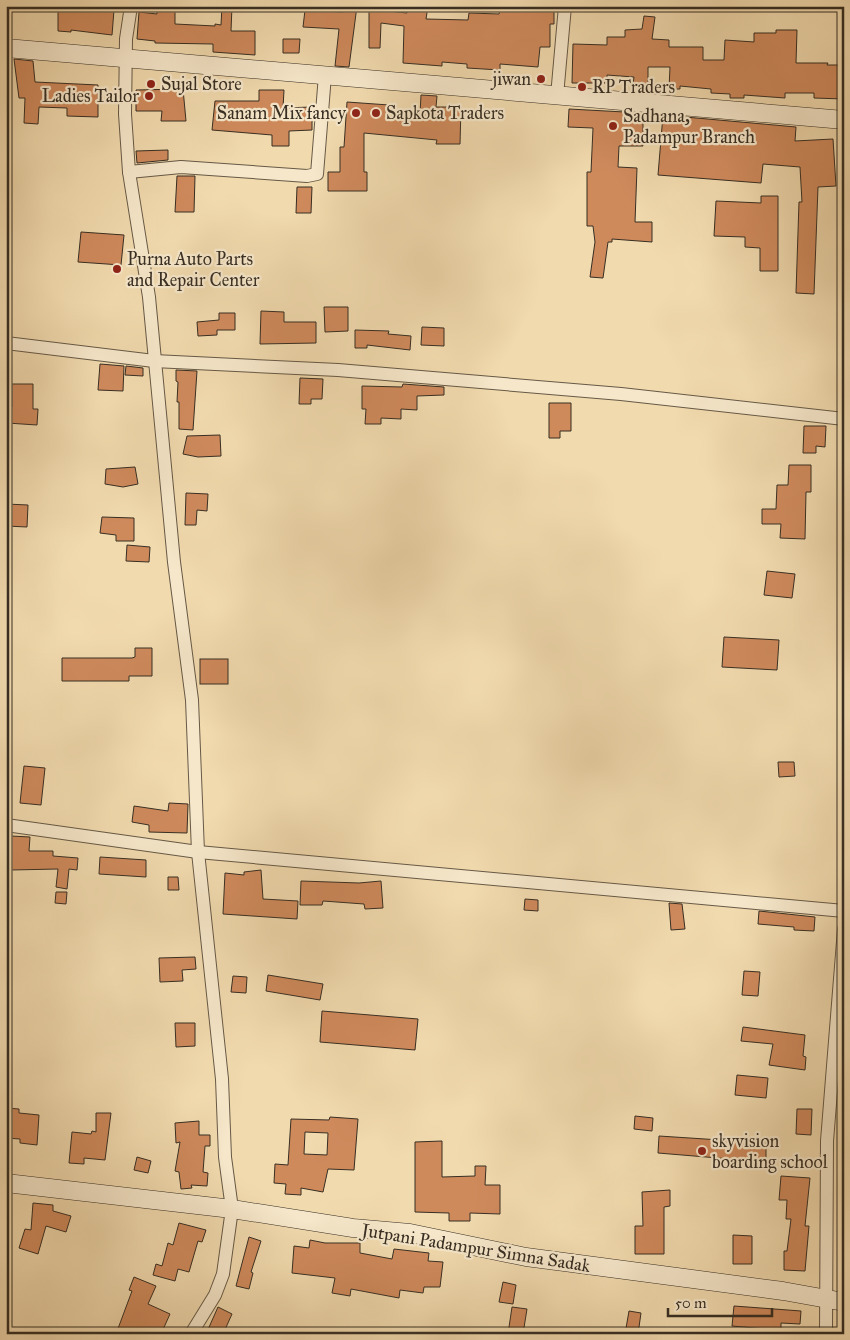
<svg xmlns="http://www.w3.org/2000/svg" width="850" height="1340" font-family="'IM FELL Great Primer',serif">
  <rect width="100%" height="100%" fill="#f1daae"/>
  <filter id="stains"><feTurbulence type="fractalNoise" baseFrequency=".004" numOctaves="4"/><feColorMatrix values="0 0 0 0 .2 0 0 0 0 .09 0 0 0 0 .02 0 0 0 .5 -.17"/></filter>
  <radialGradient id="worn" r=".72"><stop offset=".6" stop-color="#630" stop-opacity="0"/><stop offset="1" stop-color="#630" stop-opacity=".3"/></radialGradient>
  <!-- building -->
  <g fill="#cf8a5c" stroke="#372e23" fill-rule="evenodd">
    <polygon points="83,6 114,10 112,35 71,30 71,32 58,31 58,11 83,10"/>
    <polygon points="222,6 232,6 231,31 255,31 255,55 213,52 213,44 155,43 155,41 137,39 139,12 157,14 157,10 175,11 175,24 215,26 215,24 221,25"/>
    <polygon points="345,6 357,6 349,67 335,66 339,29 303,27 305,10 343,12"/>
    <polygon points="408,6 428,6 426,19 468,20 469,13 499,14 501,6 554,6 554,24 550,24 550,47 540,47 538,67 500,64 500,70 467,68 467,64 442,62 442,66 403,63 404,26 381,23 380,48 369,48 369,9 407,13"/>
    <polygon points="644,16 655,17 652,39 669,40 669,47 703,47 703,60 724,60 725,40 754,42 754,33 776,33 776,30 797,30 796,63 828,63 827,65 840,65 840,76 844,76 844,99 814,98 814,93 785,93 785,98 744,95 744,98 730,98 730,94 711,93 711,89 680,86 680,89 669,89 670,67 648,67 648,84 633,84 634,77 607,75 607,83 572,83 573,44 607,45 607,37 625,37 625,30 642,29"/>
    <polygon points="283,39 300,39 299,53 283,53"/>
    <polygon points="14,59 33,61 35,82 98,85 98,117 67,116 67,108 39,107 38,124 24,123 25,98 19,98"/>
    <polygon points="183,89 186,121 161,121 162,111 136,111 136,90"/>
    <polygon points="259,90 284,90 283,108 312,107 312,130 289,131 289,146 272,146 272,135 212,130 215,101 259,101"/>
    <polygon points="421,95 437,96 436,107 461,107 460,144 436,144 437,140 364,133 364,172 367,172 367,191 328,191 328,172 340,172 340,147 344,147 347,102 389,105 389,112 420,114"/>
    <polygon points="569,109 643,113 643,146 619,146 618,167 637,168 635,222 652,222 652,242 612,239 612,242 608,242 603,278 590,277 595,242 593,226 587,226 587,172 591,172 593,128 568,127"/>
    <polygon points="663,115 796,127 795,141 833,139 836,186 818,187 814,294 796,293 799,202 802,202 800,167 763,164 761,183 658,175"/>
    <polygon points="168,150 168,160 137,163 136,151"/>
    <polygon points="177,176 195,176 194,212 175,212"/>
    <polygon points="297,187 312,187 311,213 296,213"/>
    <polygon points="761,196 778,196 778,271 760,271 760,248 745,247 745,237 714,236 716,201 761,203"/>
    <polygon points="81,232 124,235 121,265 78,262"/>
    <polygon points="324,307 348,307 348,331 325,332"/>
    <polygon points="261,311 284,312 284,322 316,322 316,343 260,344"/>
    <polygon points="219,313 235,313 235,330 217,330 217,335 198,336 197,322 219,320"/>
    <polygon points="422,327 444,328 444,346 421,345"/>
    <polygon points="355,330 389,331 388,334 411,336 410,350 367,345 367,348 355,348"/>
    <polygon points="100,364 124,366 123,391 98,390"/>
    <polygon points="126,366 143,368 143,376 125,375"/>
    <polygon points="176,370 197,371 193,430 179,429 179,402 177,402 178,382 176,381"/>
    <polygon points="300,378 323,379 322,399 311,399 311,404 299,404"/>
    <polygon points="12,384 33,384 33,409 38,409 37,425 7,423 8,407 12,407"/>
    <polygon points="403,384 444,387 444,395 417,396 417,410 401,409 401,419 381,418 381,424 365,424 366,409 362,409 362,386 402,387"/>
    <polygon points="549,403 571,403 571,431 560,431 560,438 549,438"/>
    <polygon points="804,426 826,426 825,447 816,446 816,453 803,453"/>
    <polygon points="220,435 221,456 198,457 183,454 187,436"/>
    <polygon points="789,465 811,465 811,492 806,492 805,539 780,538 781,524 762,524 762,509 776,509 777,485 788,485"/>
    <polygon points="135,467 138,484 123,487 105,484 106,469"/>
    <polygon points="186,493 208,494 207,511 197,510 196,525 185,525"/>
    <polygon points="6,504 28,505 27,527 6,526"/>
    <polygon points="102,517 134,518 134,541 116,541 116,535 100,533"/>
    <polygon points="127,545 150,547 149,562 126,561"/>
    <polygon points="767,571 795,574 792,598 764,595"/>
    <polygon points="724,637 779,640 777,670 722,667"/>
    <polygon points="135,648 152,648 152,676 129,676 129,681 62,681 62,658 132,658 135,657"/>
    <rect x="200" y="659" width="28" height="25"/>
    <polygon points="778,762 794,762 795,776 779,777"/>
    <polygon points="24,766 45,768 41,805 20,803"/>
    <polygon points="169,803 188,804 187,833 149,832 149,825 132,822 134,806 168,811"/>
    <polygon points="11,836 30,837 29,851 53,851 53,856 78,858 77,870 69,869 67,889 56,887 58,869 11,870 11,862 9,862"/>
    <polygon points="100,857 146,860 146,877 99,874"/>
    <polygon points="261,870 263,899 298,901 297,919 223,914 225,873 244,875 244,872"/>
    <polygon points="168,877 178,877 179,890 168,890"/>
    <polygon points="301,881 359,883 381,881 383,908 365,909 364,904 323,901 322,905 300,905"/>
    <polygon points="56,892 67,892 66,904 55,903"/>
    <polygon points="525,899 538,900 538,911 524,910"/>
    <polygon points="669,903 682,904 685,929 671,930"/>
    <polygon points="759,911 815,917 814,931 794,930 794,927 758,924"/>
    <polygon points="195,957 196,969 182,970 183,981 160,982 159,958"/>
    <polygon points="744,971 760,972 758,996 742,995"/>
    <polygon points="268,975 323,984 320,1000 266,991"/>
    <polygon points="233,976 247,977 246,993 231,992"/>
    <polygon points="322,1011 418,1019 415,1050 320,1042"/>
    <polygon points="175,1023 195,1023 195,1046 176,1047"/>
    <polygon points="743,1027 805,1035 803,1056 806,1057 805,1070 769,1065 773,1044 741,1041"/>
    <polygon points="737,1075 768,1078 766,1098 735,1095"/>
    <polygon points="6,1108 19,1109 19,1113 39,1115 37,1145 20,1143 20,1139 6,1138"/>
    <polygon points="797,1109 812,1109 811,1135 796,1134"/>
    <polygon points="96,1113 111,1113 105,1160 84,1158 84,1164 69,1163 72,1132 91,1134 92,1131 96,1132"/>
    <polygon points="635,1116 653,1118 652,1131 634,1129"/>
    <path d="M330 1117 358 1119 354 1170 328 1169 323 1192 301 1188V1195L285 1194 286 1184 274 1183 275 1164 288 1165 291 1119 329 1120ZM305 1132 328 1133 327 1155 304 1154Z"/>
    <polygon points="199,1121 199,1135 210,1135 210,1146 205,1146 203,1172 208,1173 207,1186 191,1185 192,1188 181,1189 179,1172 175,1171 180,1142 176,1143 175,1123"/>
    <polygon points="659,1136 766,1143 766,1162 658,1153"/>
    <polygon points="442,1141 442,1177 475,1176 475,1166 486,1166 485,1185 500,1185 500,1214 470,1213 470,1221 449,1221 449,1213 415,1212 415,1142"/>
    <polygon points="137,1157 151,1161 148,1173 134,1170"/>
    <polygon points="781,1176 810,1178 805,1226 809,1226 805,1271 784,1270 784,1251 787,1251 791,1219 786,1219 787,1200 779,1200"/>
    <polygon points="670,1190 670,1206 664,1207 664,1254 635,1254 635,1226 643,1226 642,1192"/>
    <polygon points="33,1203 53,1205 53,1211 71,1216 66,1232 46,1226 38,1254 19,1248 25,1229 31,1230"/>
    <polygon points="179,1223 206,1230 202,1242 198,1241 189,1272 178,1269 175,1281 153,1275 156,1264 162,1266 168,1243 173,1245"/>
    <polygon points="733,1235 752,1236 752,1264 733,1264"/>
    <polygon points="249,1237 261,1241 251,1272 253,1273 249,1289 236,1286"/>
    <polygon points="310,1240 325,1243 360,1243 360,1253 392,1259 394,1249 429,1253 428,1261 443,1262 440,1287 424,1287 423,1293 400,1290 399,1298 351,1289 350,1296 332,1293 335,1278 292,1273 294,1246 309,1248"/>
    <polygon points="134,1277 156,1286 148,1304 170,1314 161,1334 116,1334 132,1291 129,1290"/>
    <polygon points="503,1282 516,1285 513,1304 499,1302"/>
    <polygon points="734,1306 801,1311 800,1324 781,1323 781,1334 767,1334 767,1329 732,1326"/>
    <polygon points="218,1307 232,1314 223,1334 206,1334"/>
    <polygon points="512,1307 527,1309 523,1334 508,1334"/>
    <polygon points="629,1311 641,1313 638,1334 625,1334"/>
  </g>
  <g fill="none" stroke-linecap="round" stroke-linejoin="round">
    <!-- street casing -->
    <g stroke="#665946" stroke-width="14">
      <g id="street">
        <polyline points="131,6 126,39 125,114 129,172 149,297 174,562 192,700 198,852 222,1079 225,1157 232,1209 223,1274 215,1295 191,1334"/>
        <polyline points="557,96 565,6"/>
        <polyline points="129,172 181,167 307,176 317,174 325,75"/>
        <polyline points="6,343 154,361 338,370 621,394 844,419"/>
        <polyline points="6,825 198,852 844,911"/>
        <polyline points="826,1334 827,1141 844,929"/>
      </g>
    </g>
    <!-- secondary casing -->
    <g stroke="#372e23" stroke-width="19">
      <g id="secondary">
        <polyline points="6,48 844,120"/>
        <polyline points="6,1183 232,1209 353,1228 410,1233 526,1257 783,1291 844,1302"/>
      </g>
    </g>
    <!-- street -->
    <use href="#street" stroke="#f6e7ca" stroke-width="12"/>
    <!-- secondary -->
    <use href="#secondary" stroke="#f6e7ca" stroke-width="18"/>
  </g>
  <!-- markers -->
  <g fill="#8f2418" stroke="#f6e7ca" stroke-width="2">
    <circle cx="541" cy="79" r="5"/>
    <circle cx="151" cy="84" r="5"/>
    <circle cx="582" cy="87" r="5"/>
    <circle cx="149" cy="96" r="5"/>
    <circle cx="356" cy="113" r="5"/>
    <circle cx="376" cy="113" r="5"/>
    <circle cx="613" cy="126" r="5"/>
    <circle cx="117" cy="269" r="5"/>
    <circle cx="702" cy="1151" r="5"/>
  </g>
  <g text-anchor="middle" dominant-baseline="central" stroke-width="4.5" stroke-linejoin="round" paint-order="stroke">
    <!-- poi labels -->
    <g font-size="18" fill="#372e23" stroke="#f6e7ca" text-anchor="start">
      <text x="531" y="79" text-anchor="end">jiwan</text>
      <text x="161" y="84">Sujal Store</text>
      <text x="592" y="87">RP Traders</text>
      <text x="139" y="96" text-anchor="end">Ladies Tailor</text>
      <text x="346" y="113" text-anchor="end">Sanam Mix fancy</text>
      <text x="386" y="113">Sapkota Traders</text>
      <text x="623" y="116">Sadhana,<tspan x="623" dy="21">Padampur Branch</tspan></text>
      <text x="127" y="259">Purna Auto Parts<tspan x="127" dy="21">and Repair Center</tspan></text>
      <text x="712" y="1141">skyvision<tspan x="712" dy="21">boarding school</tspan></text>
    </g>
    <!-- street labels -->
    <g font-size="18" fill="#372e23" stroke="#f6e7ca">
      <text transform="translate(476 1248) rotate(9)">Jutpani Padampur Simna Sadak</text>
    </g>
  </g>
  <!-- margin -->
  <rect width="850" height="1340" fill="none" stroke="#f1daae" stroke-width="25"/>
  <rect x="8" y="8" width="835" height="1325" fill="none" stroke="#372e23" stroke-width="2.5"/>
  <rect x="12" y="12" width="825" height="1315" fill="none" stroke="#372e23"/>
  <!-- scale -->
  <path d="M668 1308v8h104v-8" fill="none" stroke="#372e23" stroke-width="2.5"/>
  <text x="675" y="1308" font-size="15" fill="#372e23" stroke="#f6e7ca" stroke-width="4" paint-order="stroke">50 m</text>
  <rect width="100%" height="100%" filter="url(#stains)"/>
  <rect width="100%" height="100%" fill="url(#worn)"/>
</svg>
